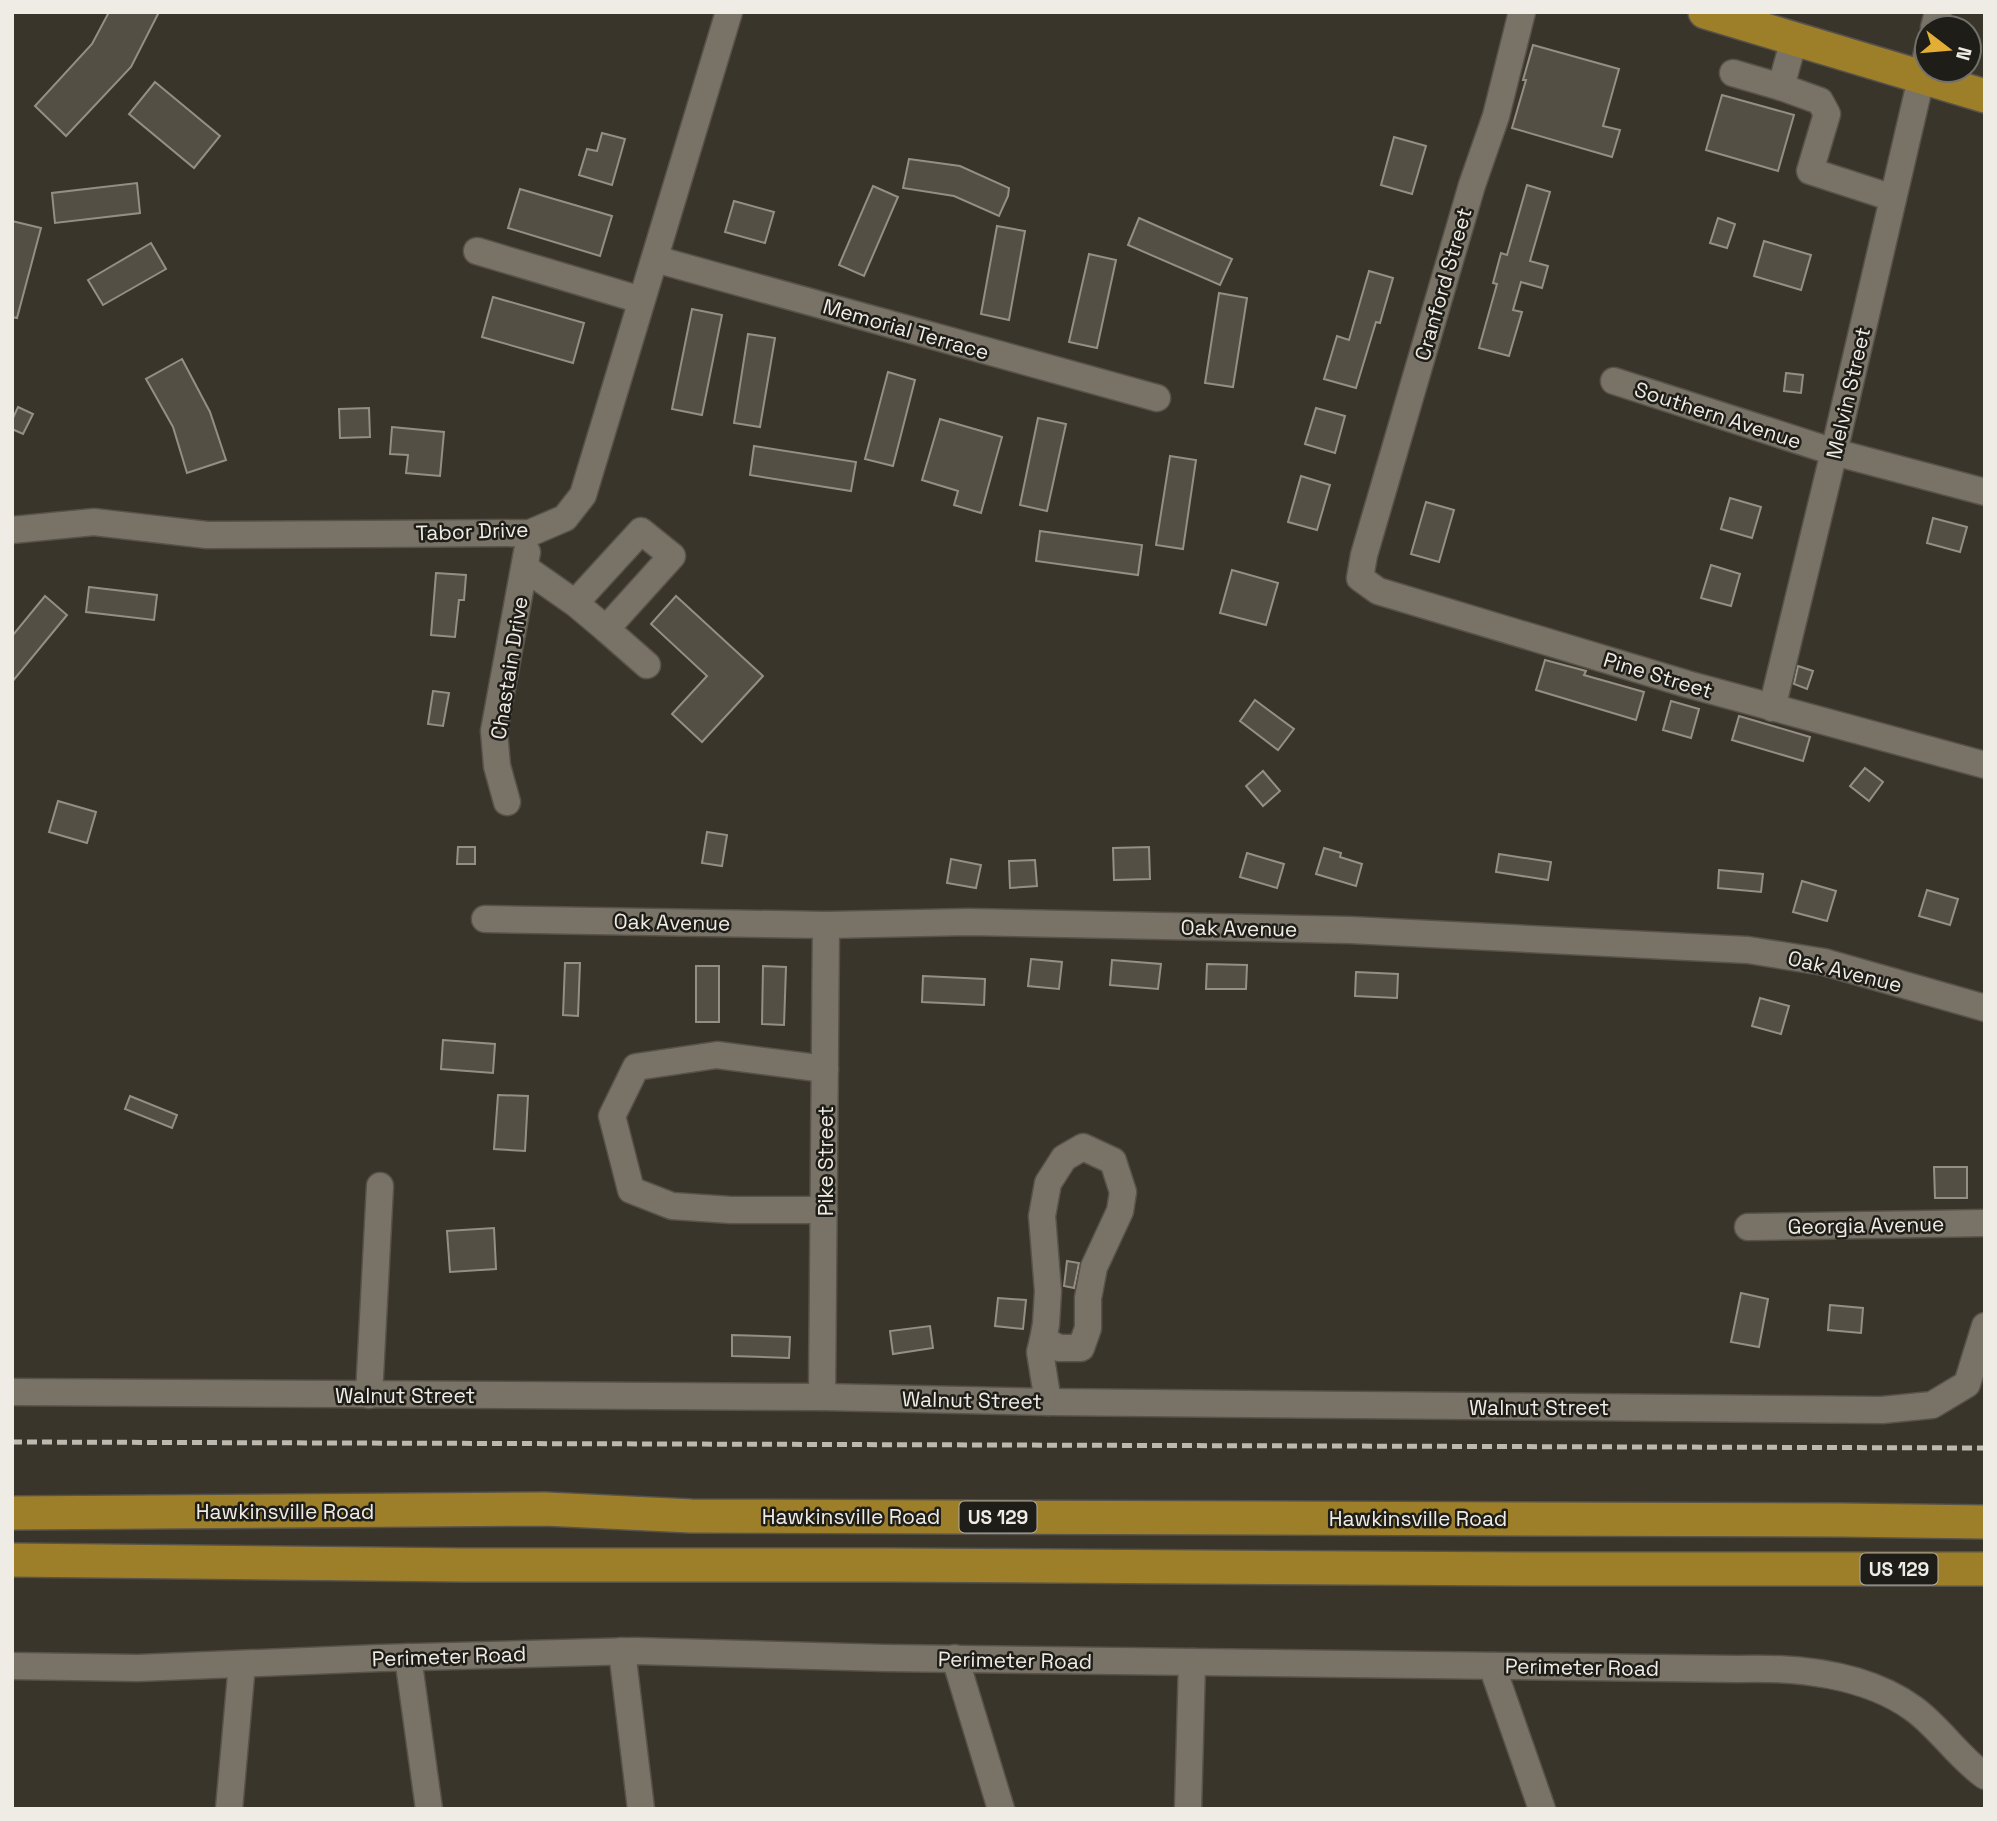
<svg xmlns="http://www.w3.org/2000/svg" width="1997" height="1821" font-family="'Space Grotesk',sans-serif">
  <rect width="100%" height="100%" fill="#3a352b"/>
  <!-- building -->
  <g fill="#544f44" stroke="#958f83" stroke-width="2">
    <polygon points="109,12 159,12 131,67 66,136 35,106 92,44"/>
    <polygon points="1533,45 1619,69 1603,126 1620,130 1612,157 1512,128 1526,80 1523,80"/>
    <polygon points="155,82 220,136 194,168 129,114"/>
    <polygon points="1722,95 1794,115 1778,171 1706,150"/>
    <polygon points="602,133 625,139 612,185 579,175 587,149 597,151"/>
    <polygon points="1394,137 1426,146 1412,194 1381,185"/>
    <polygon points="909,159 960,166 1009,188 1008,196 999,216 954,196 903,188"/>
    <polygon points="137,183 140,213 55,223 52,193"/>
    <polygon points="1527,185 1550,192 1530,261 1548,266 1542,288 1521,282 1513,310 1522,312 1509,356 1479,348 1497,284 1493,283 1501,253 1507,255"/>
    <polygon points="873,186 898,197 864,276 839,265"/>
    <polygon points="520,189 612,216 600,256 508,228"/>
    <polygon points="734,201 774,212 765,243 725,232"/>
    <polygon points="1139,218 1232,259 1220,285 1128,245"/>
    <polygon points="1718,218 1735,224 1727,248 1710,243"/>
    <polygon points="12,221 41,228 17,318 12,317"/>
    <polygon points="997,226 1025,231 1009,320 981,314"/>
    <polygon points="1764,241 1811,255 1801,290 1754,276"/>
    <polygon points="151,243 166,269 103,305 88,280"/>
    <polygon points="1089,254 1116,260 1097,348 1069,342"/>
    <polygon points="1369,271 1393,278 1380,323 1376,322 1356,388 1324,379 1337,336 1349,340"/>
    <polygon points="1219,293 1247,298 1233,387 1205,383"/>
    <polygon points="493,297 584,323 573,363 482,337"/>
    <polygon points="692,309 722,315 702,415 672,409"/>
    <polygon points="748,334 775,338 760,427 734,423"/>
    <polygon points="182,359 210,412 226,460 187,473 173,427 146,379"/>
    <polygon points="888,372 915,380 893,466 865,459"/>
    <polygon points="1786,373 1803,375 1801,393 1784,391"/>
    <polygon points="18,407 33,414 23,434 12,429 12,420"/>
    <polygon points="369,408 370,437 340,438 339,409"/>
    <polygon points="1316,408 1345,416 1335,453 1305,444"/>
    <polygon points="1038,418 1066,424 1047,511 1020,505"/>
    <polygon points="940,419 1002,437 981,513 954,505 958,491 922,480"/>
    <polygon points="392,427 444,432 440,476 406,473 408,455 390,454"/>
    <polygon points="754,446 856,462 851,491 750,475"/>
    <polygon points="1170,456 1196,460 1183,549 1156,545"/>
    <polygon points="1301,476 1330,485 1317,530 1288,522"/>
    <polygon points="1730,498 1761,507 1752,538 1721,529"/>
    <polygon points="1426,502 1454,510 1439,562 1411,554"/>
    <polygon points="1933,518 1967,527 1960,552 1927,543"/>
    <polygon points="1040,531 1142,545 1138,575 1036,561"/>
    <polygon points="1711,565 1740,574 1731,606 1701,598"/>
    <polygon points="1232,570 1278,583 1266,625 1220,613"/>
    <polygon points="436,573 466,575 464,600 459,600 455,637 431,635"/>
    <polygon points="89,587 157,595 154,620 86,612"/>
    <polygon points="45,596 67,615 12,682 12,636"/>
    <polygon points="676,596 763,676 702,742 672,714 707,676 651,624"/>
    <polygon points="1545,660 1586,671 1584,675 1644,692 1636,720 1536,690"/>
    <polygon points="1798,666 1813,671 1807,689 1794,684"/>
    <polygon points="433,691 449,693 443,726 428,724"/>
    <polygon points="1255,700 1294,729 1278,750 1240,721"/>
    <polygon points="1671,701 1699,709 1691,738 1663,730"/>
    <polygon points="1739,716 1810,737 1803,761 1732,740"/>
    <polygon points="1865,768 1883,782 1869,801 1850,786"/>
    <polygon points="1263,771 1280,791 1263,806 1246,786"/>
    <polygon points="58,801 96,812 87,843 49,832"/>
    <polygon points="707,832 727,835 722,866 702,863"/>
    <polygon points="458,847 475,847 475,864 457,864"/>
    <polygon points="1149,847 1150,879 1114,880 1113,848"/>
    <polygon points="1324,848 1341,853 1340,857 1362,864 1356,886 1316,874"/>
    <polygon points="1247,853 1284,864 1277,888 1240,877"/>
    <polygon points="1499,854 1551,862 1548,880 1496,872"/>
    <polygon points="951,859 981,865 976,888 947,883"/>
    <polygon points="1035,860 1037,886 1010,888 1009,861"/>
    <polygon points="1719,870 1763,874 1761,892 1718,888"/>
    <polygon points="1802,881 1836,891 1827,921 1793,912"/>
    <polygon points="1927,890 1958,899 1950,925 1919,916"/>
    <polygon points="1031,959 1062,962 1059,989 1028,986"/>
    <polygon points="1112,960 1161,964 1158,989 1110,985"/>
    <polygon points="565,963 580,963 578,1016 563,1015"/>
    <polygon points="1207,964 1247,965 1246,989 1206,989"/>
    <rect x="696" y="966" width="23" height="56"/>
    <polygon points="763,966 786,967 784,1025 762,1024"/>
    <polygon points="1356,972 1398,974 1397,998 1355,996"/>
    <polygon points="923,976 985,979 984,1005 922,1002"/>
    <polygon points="1760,998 1789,1006 1781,1034 1752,1026"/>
    <polygon points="443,1040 495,1044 493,1073 441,1069"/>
    <polygon points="498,1095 528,1096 525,1151 494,1149"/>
    <polygon points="130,1096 177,1115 172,1128 125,1109"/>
    <polygon points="1934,1167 1967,1167 1967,1198 1935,1198"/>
    <polygon points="494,1228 496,1269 450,1272 447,1231"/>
    <polygon points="1067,1261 1079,1263 1074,1288 1064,1286"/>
    <polygon points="1741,1293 1768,1299 1759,1347 1731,1342"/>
    <polygon points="998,1298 1026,1300 1023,1329 995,1326"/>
    <polygon points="1830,1305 1863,1308 1861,1333 1828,1330"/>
    <polygon points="930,1326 933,1348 893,1354 890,1331"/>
    <polygon points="732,1335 790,1337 789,1358 732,1356"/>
  </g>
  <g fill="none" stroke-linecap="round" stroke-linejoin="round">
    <!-- minor casing -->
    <g stroke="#57524a" stroke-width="29">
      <g id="minor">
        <polyline points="1522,12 1496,116 1472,185 1364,555 1360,578 1378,591 1687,684 1985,765"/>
        <polyline points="1934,28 1938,12"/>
        <polyline points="1794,39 1781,87 1820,101 1827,114 1810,171 1893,198"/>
        <polyline points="1733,73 1781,87"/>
        <polyline points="477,251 641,300"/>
        <polyline points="655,259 1157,398"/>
        <polyline points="1614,381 1834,452 1985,492"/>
        <polyline points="12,530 94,522 207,535 530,533 565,518 583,495 729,12"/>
        <polyline points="525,568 575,603 606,629 672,556 641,531 575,603"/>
        <polyline points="606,629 647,665"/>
        <polyline points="1772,708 1834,452 1927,53"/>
        <polyline points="507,802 497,766 494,731 527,552"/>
        <polyline points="485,919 826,925 969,922 1350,930 1748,950 1824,962 1985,1008"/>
        <polygon points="1083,1147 1113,1161 1123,1192 1120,1211 1094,1267 1088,1298 1088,1328 1081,1348 1059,1348 1043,1340 1046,1324 1048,1291 1042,1216 1048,1183 1064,1158"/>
        <polyline points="824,1210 731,1210 672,1206 631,1190 612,1116 636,1067 717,1055 825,1069"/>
        <polyline points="1748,1227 1985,1223"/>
        <polyline points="1043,1340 1040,1352 1048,1402"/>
        <polyline points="12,1392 822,1397 1048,1402 1882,1410 1932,1405 1967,1384 1985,1326"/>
        <polyline points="369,1395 380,1186"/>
        <polyline points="822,1397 826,925"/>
        <polyline points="622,1651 641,1809"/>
        <polyline points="408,1657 429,1809"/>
        <polyline points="955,1658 1001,1809"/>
        <path d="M12 1666 138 1668 380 1658 635 1651 885 1658 1738 1669C1796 1667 1866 1674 1914 1709 1940 1728 1958 1757 1985 1776"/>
        <polyline points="1492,1666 1542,1809"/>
        <polyline points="229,1809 242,1664"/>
        <polyline points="1188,1809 1192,1662"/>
      </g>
    </g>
    <!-- major casing -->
    <g stroke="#57524a" stroke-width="36">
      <g id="major">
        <polyline points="1705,12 1985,96"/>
        <polyline points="12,1513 545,1509 691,1516 1841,1520 1985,1522"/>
        <polyline points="12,1560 463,1565 888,1565 1528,1569 1985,1569"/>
      </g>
    </g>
    <!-- minor -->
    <use href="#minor" stroke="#797367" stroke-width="26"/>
    <!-- major -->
    <use href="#major" stroke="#9e7f29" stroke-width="33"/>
    <!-- rail -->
    <polyline stroke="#bcb9b1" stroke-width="5" stroke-dasharray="10 5" stroke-linecap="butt" points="12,1442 1985,1448"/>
  </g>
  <g text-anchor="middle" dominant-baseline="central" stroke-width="5" stroke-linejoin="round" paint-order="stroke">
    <!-- shield labels -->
    <g fill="#1f1d18" stroke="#b1aea8" stroke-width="2">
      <rect x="959.5" y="1501.5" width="77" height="31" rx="5"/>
      <rect x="1860.5" y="1553.5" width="77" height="31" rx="5"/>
    </g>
    <g font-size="19" font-weight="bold" fill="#efece5">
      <text x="998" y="1517">US 129</text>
      <text x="1899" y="1569">US 129</text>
    </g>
    <!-- street labels -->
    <g font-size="21" fill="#efece5" stroke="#1f1d18">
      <text transform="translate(1443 284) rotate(-74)">Cranford Street</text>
      <text transform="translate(906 329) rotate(16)">Memorial Terrace</text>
      <text transform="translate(1848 393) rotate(-77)">Melvin Street</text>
      <text transform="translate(1718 415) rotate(18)">Southern Avenue</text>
      <text transform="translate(472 531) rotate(-2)">Tabor Drive</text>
      <text transform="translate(509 668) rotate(-81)">Chastain Drive</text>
      <text transform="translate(1658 675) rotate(17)">Pine Street</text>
      <text transform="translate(672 922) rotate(1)">Oak Avenue</text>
      <text transform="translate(1239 928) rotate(1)">Oak Avenue</text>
      <text transform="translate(1845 971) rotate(14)">Oak Avenue</text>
      <text transform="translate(825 1161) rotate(-90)">Pike Street</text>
      <text transform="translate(1866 1225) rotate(-1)">Georgia Avenue</text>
      <text x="405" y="1395">Walnut Street</text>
      <text transform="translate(972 1400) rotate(1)">Walnut Street</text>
      <text x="1539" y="1407">Walnut Street</text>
      <text x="285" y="1511">Hawkinsville Road</text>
      <text x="851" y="1516">Hawkinsville Road</text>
      <text x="1418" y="1518">Hawkinsville Road</text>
      <text transform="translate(449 1656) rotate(-2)">Perimeter Road</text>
      <text transform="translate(1015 1660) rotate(1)">Perimeter Road</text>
      <text transform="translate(1582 1667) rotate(1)">Perimeter Road</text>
    </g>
  </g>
  <!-- border -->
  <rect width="1997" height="1821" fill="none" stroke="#efece5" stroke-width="28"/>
  <!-- north arrow -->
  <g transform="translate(1948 49) rotate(106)"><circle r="33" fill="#1f1d18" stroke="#72706a" stroke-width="2"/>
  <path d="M0-5L12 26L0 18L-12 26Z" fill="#e3ae35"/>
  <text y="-10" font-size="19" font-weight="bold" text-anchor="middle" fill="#efece5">N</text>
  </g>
</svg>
